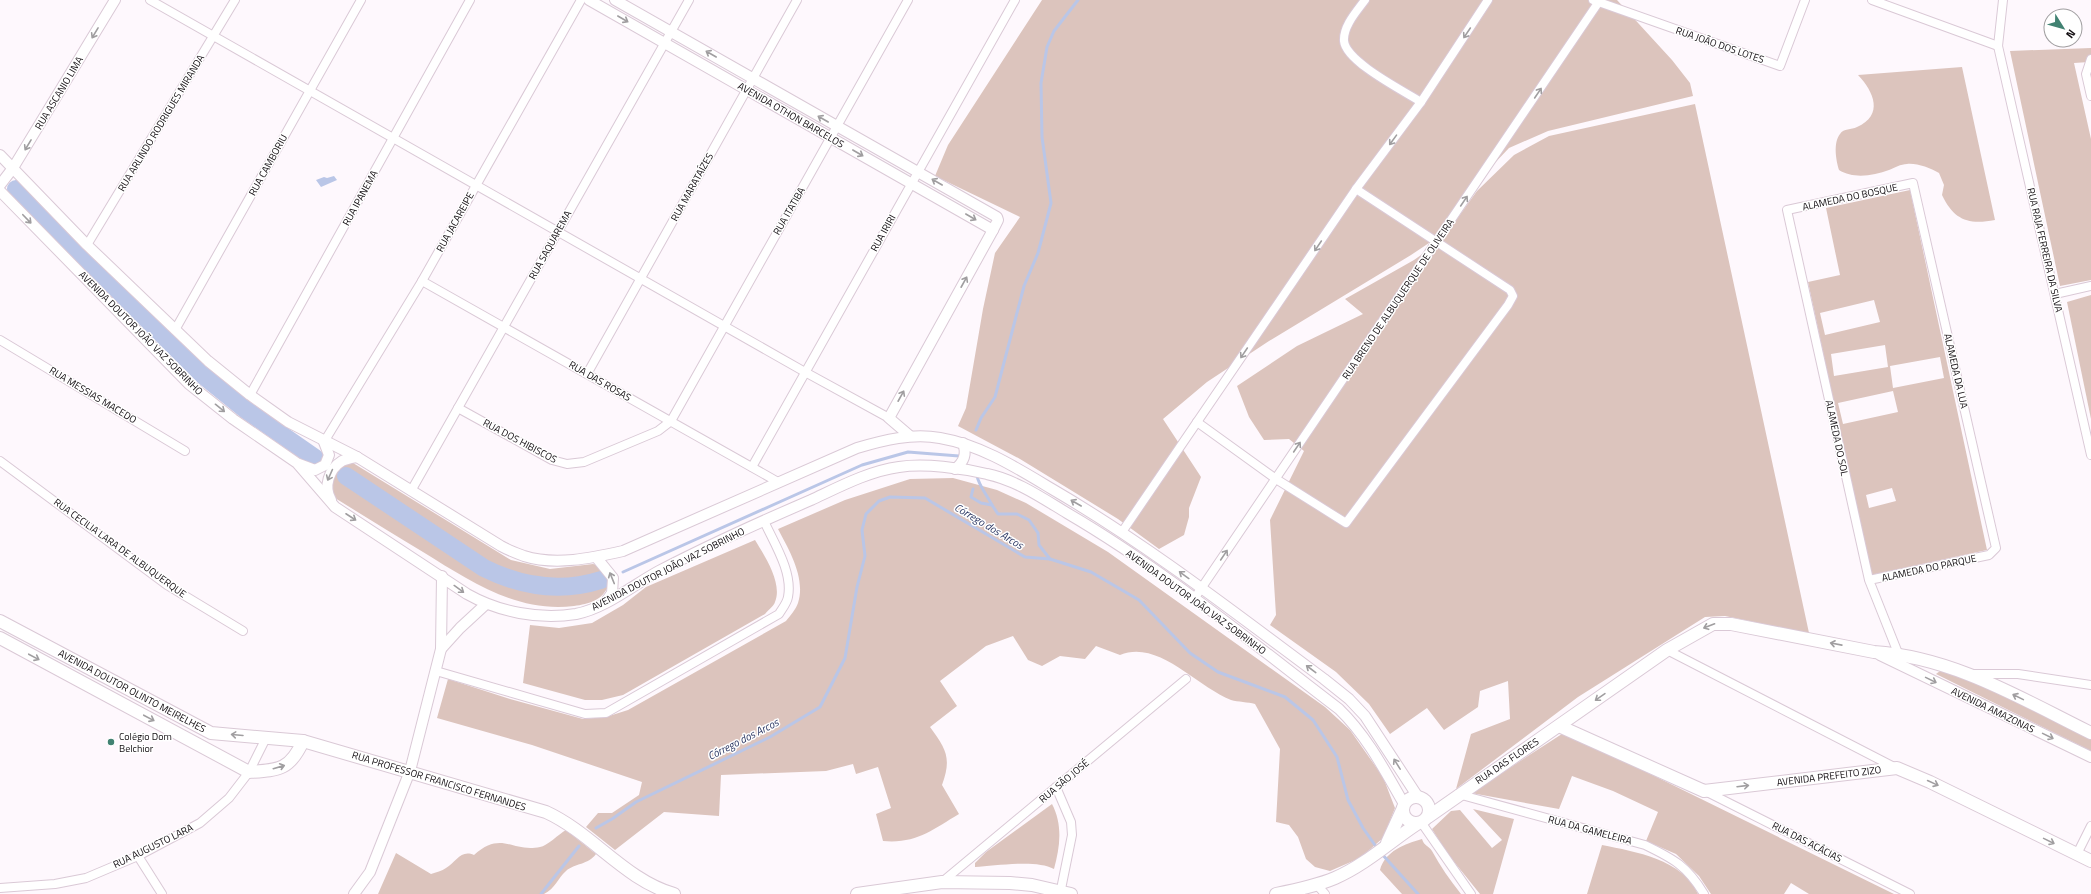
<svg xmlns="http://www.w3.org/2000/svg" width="2091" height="894" font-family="'Titillium Web',sans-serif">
  <rect width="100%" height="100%" fill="#fef8fd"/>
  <!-- green -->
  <g fill="#dcc4bd" fill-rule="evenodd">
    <polygon points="1042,0 1617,0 1672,60 1690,83 1693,96 1548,131 1509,148 1472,187 1438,237 1411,255 1269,341 1207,382 1163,419 1201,477 1189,508 1189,517 1184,535 1159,549 1118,519 1020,459 958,426 966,408 983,309 995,253 1020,217 935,176 948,145"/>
    <polygon points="2091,48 2091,69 2089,62 2074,63 2091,139 2091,280 2060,286 2010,51"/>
    <path d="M1962 67 1995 220C1968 225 1954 220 1942 195L1944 185 1939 173C1930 168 1917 163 1907 164 1901 164 1894 168 1889 170 1873 176 1853 179 1839 170 1836 160 1833 143 1840 134 1844 128 1851 130 1857 127 1884 115 1874 92 1858 75Z"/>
    <polygon points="1695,104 1809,633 1725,616 1705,617 1578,697 1456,789 1471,734 1510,719 1508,681 1480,691 1478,707 1444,730 1427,708 1390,734 1369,704 1336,672 1270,625 1276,615 1270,520 1304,451 1289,439 1264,440 1249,417 1237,386 1297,346 1363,314 1345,299 1414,260 1441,241 1477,191 1514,155 1549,136"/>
    <path d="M1910 190 1987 550 1871 575 1808 282 1840 275 1826 208ZM1874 300 1880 322 1825 335 1820 313ZM1885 345 1888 367 1834 376 1831 354ZM1940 357 1944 378 1893 388 1890 366ZM1893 391 1898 412 1843 424 1838 403ZM1892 488 1896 501 1869 508 1866 495Z"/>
    <polygon points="2091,295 2091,419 2067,302"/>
    <path d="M341 462 353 463 511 560 550 569 593 564 600 566 608 586C603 600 589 604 574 606 517 613 470 581 423 552 393 534 364 516 335 498 327 484 332 474 341 462Z"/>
    <path d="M953 478 997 490 1026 503 1108 552 1325 707 1350 730 1383 777 1395 808 1383 838 1360 858 1330 871 1315 867 1306 859 1298 837 1289 825 1276 822 1280 749 1255 704C1248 702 1238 702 1231 700 1196 686 1158 639 1120 655L1096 646 1085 659 1060 656 1042 666 1028 660 1013 636 986 646 940 681 957 706 930 727C946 749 952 758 942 785L959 814C932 830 916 844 883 841L876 814 891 808 878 767 856 774 853 764 826 771 721 775 719 816 664 812 615 850 586 827 598 813H612L639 795 642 782 532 745 437 718 448 679 510 699 583 719 606 717 628 710 786 621C790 616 796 609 798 603 806 578 789 550 778 529L845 500 910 479Z"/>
    <path d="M755 540C764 555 783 583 775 602 774 606 768 610 765 614L623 695 602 700H585L523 683 530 625 559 628 592 623 623 605 646 587Z"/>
    <polygon points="1940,671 1982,685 2091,739 2091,751 1936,674"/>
    <polygon points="1565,732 1894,894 1809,894 1791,883 1784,894 1711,894 1699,876 1676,854 1646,841 1658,812 1613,791 1572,776 1559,809 1471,793"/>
    <path d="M1052 804C1063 825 1060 847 1054 869 1036 859 996 866 975 867V863L986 852Z"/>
    <polygon points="1473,809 1514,819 1493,894 1480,894 1447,853 1432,829 1451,811 1460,810 1492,848 1502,840"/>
    <path d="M566 830 596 854C588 865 575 863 566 871 558 878 555 889 544 894H378L396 853 431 874C436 872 442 871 446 868 456 862 461 849 474 855 502 830 512 853 540 847 547 846 559 834 566 830Z"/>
    <path d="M1422 839C1424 846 1429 846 1432 851 1440 866 1450 880 1461 894H1402L1380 870C1385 851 1405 844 1422 839Z"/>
    <path d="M1602 845C1636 852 1682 859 1698 894H1587Z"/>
  </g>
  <!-- water -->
  <polygon fill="#bac6e7" points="334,176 337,180 321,187 316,180 324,177 327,178"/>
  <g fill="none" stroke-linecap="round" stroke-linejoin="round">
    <!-- stream -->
    <g stroke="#bac6e7" stroke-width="3">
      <polyline points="976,430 981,418 995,397 1024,286 1038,253 1051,203 1042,137 1041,83 1047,47 1054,31 1078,0"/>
      <path d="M977 476C979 486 987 495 992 505"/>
      <polyline points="973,489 971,497 981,503 992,505 998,514 1017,514 1029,520 1038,533 1039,545 1050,559"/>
      <polyline points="623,572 862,465 908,452 959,456"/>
      <polyline points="596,828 612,819 636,802 770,737 820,707 845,658 857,587 865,556 862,530 866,514 879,501 890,497 925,498 1025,557 1050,559 1091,572 1139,600 1190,653 1218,672 1285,697 1313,720 1337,757 1348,800 1363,828 1377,848"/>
      <polyline points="1381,853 1418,894"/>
      <polyline points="541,894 579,846"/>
    </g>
    <!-- river -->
    <g stroke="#bac6e7" stroke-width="18">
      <polyline points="16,189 205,377 246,410 315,458"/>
      <path d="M346 476 484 568C522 587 560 593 601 580"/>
    </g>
    <!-- minor casing -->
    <g stroke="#dac9d6" stroke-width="10">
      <g id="minor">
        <polyline points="150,0 805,372 889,418"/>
        <path d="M1365 0C1357 11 1343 26 1344 41 1346 62 1404 91 1421 102"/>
        <polyline points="1593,0 1780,66 1805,0"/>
        <polyline points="1872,0 1998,46"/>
        <polyline points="2003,0 1998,46 2091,455"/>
        <polyline points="2091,59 2086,74 2091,96"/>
        <polyline points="87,245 235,0"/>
        <polyline points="422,281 778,482"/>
        <polyline points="2055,294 2091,286"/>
        <polyline points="175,330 361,0"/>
        <polyline points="0,340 185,451"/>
        <polyline points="587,374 797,0"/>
        <polyline points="250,395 470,0"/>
        <polyline points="458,408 552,460 567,464 584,462 658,431 671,421 908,0"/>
        <polyline points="1197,422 1276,479 1346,523 1508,305 1513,296 1510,290 1356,189"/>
        <polyline points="324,442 422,281 581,0"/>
        <polyline points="0,461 167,585 243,631"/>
        <polyline points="752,467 1015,0"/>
        <polyline points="411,491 689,0"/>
        <polyline points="1122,532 1356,189 1421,102 1488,0"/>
        <polyline points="1869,580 1989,555 1996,548 1913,183 1787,210 1869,580 1898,653 1897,658"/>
        <polyline points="1194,599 1600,0"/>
        <polyline points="1667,650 1896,768"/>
        <path d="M436 671 585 714 606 713 779 614C782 609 787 603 788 597 793 572 774 543 764 521"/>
        <polyline points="1972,674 2018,674 2091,685"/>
        <polyline points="1056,787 1071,822 1072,835 1060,894"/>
        <polyline points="1705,791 1910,894"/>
        <path d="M1458 794 1645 845C1674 859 1687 866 1704 894"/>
        <polyline points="1421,822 1471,894"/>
        <polyline points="2077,854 2091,826"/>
        <polyline points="138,856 162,894"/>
        <polyline points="942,882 1186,679"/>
        <polyline points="1317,885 1325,894"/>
        <polyline points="0,888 55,884 86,878 138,856 200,823 229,798 249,772 266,738"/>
      </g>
    </g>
    <!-- tertiary casing -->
    <g stroke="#dac9d6" stroke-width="12">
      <g id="tertiary">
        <polyline points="589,0 993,230"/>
        <polyline points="615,0 997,217 998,220 993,230 889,418 910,436"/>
        <path d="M0 155 87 245 208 361 250 395 288 422 357 457 501 546C508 550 516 553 524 556 555 566 592 558 623 551L857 448C884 440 912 433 940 438 981 445 1017 468 1052 489 1148 545 1235 613 1324 679L1349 699 1365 716 1418 797"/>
        <polyline points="0,185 13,168 115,0"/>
        <path d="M0 191 189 384 233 419 297 463 335 507 467 594C499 612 539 620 576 614 606 608 633 585 659 571 709 545 760 522 811 500 839 487 869 471 899 467 925 463 961 468 987 474 1016 480 1042 498 1067 513 1163 569 1250 641 1339 709 1367 736 1385 771 1404 804"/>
        <polyline points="299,464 315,470 325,465 329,455 324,442"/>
        <path d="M955 469C964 462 967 454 963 443"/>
        <path d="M331 500C323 487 329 469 342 461 346 459 352 458 357 457"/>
        <polyline points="596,557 613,578 612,593 607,600"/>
        <polyline points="441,649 460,628 486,604"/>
        <polyline points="1880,655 2091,757"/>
        <polyline points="354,894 370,872 410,771 441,649 442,576"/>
      </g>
    </g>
    <!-- secondary casing -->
    <g stroke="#dac9d6" stroke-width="14">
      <g id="secondary">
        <path d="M0 621 211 733 303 741 546 812C592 833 625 880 674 894"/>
        <path d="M0 638 249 772C279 770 290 770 303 741"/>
        <polyline points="1559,726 1704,791 1897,768 1930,782 2091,861"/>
        <circle cx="1416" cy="810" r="13"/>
        <path d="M1428 817 1667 650 1713 624H1731L1874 652C1953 657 2022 699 2091 733"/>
        <polyline points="1387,843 1403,808"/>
        <polyline points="857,894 942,882 1010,883 1032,885 1071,894"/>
        <path d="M1276 894C1296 890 1316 886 1335 878 1365 865 1391 841 1417 824"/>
      </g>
    </g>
    <!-- minor -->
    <use href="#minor" stroke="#fff" stroke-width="8"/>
    <!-- tertiary -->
    <use href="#tertiary" stroke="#fff" stroke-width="10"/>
    <!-- secondary -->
    <use href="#secondary" stroke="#fff" stroke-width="12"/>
  </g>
  <!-- one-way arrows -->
  <defs><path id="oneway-shaft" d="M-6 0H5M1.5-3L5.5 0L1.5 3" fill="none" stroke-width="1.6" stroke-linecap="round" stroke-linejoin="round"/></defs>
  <g stroke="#a09ea0">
    <use href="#oneway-shaft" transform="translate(623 19) rotate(30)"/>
    <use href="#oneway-shaft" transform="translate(95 33) rotate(121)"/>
    <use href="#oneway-shaft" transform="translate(1467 33) rotate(124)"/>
    <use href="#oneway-shaft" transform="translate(711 54) rotate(-150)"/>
    <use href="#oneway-shaft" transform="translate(1538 93) rotate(-56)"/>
    <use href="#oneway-shaft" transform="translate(823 119) rotate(-150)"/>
    <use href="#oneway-shaft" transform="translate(1393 140) rotate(126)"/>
    <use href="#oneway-shaft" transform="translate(28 145) rotate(121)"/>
    <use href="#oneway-shaft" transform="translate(858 153) rotate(30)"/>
    <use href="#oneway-shaft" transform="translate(937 182) rotate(-150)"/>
    <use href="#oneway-shaft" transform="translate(1464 201) rotate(-56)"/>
    <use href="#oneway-shaft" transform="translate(971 217) rotate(30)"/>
    <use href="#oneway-shaft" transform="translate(27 219) rotate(46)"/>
    <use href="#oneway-shaft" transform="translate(1318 246) rotate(124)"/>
    <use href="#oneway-shaft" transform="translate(964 282) rotate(-61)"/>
    <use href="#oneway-shaft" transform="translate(1244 353) rotate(124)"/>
    <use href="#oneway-shaft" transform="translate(901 396) rotate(-61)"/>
    <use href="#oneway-shaft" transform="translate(220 408) rotate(39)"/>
    <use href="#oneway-shaft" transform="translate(1297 447) rotate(-56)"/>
    <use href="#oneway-shaft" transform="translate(330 475) rotate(114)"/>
    <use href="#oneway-shaft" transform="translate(1076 503) rotate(-150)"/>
    <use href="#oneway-shaft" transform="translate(351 517) rotate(33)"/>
    <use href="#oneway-shaft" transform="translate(1224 555) rotate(-56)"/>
    <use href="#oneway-shaft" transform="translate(1184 575) rotate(-144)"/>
    <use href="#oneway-shaft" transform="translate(612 578) rotate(-112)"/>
    <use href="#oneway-shaft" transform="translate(459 589) rotate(36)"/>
    <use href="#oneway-shaft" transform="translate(1709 626) rotate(159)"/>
    <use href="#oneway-shaft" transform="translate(1836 644) rotate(-169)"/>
    <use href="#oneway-shaft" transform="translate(34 657) rotate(28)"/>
    <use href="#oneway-shaft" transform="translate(1311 669) rotate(-143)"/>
    <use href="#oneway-shaft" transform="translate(1931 680) rotate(26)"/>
    <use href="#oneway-shaft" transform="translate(1600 697) rotate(145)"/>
    <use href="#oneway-shaft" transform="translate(2018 697) rotate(-154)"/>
    <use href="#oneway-shaft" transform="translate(149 718) rotate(28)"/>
    <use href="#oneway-shaft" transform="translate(237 735) rotate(-175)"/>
    <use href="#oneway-shaft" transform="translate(2048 736) rotate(26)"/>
    <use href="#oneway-shaft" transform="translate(1397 764) rotate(-122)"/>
    <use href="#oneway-shaft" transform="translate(279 767) rotate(-16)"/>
    <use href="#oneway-shaft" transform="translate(1933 783) rotate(25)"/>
    <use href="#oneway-shaft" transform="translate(1743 786) rotate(-7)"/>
    <use href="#oneway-shaft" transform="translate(2049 841) rotate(26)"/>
  </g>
  <!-- markers -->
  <circle fill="#418272" stroke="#fff" stroke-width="1.5" cx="111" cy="742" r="4"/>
  <g text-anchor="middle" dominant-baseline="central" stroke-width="3" stroke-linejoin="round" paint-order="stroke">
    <!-- street labels -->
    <g font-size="10" fill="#120d11" stroke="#fff">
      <text transform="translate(1720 45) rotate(19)">RUA JOÃO DOS LOTES</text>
      <text transform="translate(59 93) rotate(-59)">RUA ASCANIO LIMA</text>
      <text transform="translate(791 115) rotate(30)">AVENIDA OTHON BARCELOS</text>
      <text transform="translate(161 123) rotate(-59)">RUA ARLINDO RODRIGUES MIRANDA</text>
      <text transform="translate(268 165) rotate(-61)">RUA CAMBORIU</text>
      <text transform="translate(692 187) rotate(-61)">RUA MARATAÍZES</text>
      <text transform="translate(1850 197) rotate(-12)">ALAMEDA DO BOSQUE</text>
      <text transform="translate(360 198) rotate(-61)">RUA IPANEMA</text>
      <text transform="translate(789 211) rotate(-60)">RUA ITATIBA</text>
      <text transform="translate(455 222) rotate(-61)">RUA JACAREIPE</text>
      <text transform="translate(883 233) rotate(-61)">RUA IRIRI</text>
      <text transform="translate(550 245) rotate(-61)">RUA SAQUAREMA</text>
      <text transform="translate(2045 250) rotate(77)">RUA RAJA FERREIRA DA SILVA</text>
      <text transform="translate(1398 299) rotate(-56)">RUA BRENO DE ALBUQUERQUE DE OLIVEIRA</text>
      <text transform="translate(141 333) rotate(45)">AVENIDA DOUTOR JOÃO VAZ SOBRINHO</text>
      <text transform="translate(1956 371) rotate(77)">ALAMEDA DA LUA</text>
      <text transform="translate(600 381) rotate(30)">RUA DAS ROSAS</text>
      <text transform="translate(93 395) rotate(31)">RUA MESSIAS MACEDO</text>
      <text transform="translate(1837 438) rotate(78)">ALAMEDA DO SOL</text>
      <text transform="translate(520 441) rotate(28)">RUA DOS HIBISCOS</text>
      <text transform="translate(120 548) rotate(36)">RUA CECILIA LARA DE ALBUQUERQUE</text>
      <text transform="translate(1929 568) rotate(-12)">ALAMEDA DO PARQUE</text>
      <text transform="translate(668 569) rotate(-27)">AVENIDA DOUTOR JOÃO VAZ SOBRINHO</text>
      <text transform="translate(1196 602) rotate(36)">AVENIDA DOUTOR JOÃO VAZ SOBRINHO</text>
      <text transform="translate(132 691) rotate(28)">AVENIDA DOUTOR OLINTO MEIRELHES</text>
      <text transform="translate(1993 710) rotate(26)">AVENIDA AMAZONAS</text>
      <text transform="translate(1507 761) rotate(-34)">RUA DAS FLORES</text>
      <text transform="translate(1829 776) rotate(-7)">AVENIDA PREFEITO ZIZO</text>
      <text transform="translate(439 781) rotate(17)">RUA PROFESSOR FRANCISCO FERNANDES</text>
      <text transform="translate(1064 781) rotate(-40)">RUA SÃO JOSÉ</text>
      <text transform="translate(1590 830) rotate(15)">RUA DA GAMELEIRA</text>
      <text transform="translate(1807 842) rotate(27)">RUA DAS ACÁCIAS</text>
      <text transform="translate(153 846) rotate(-26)">RUA AUGUSTO LARA</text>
    </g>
    <!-- poi labels -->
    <g font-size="10" fill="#120d11" stroke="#fff" text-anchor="start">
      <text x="119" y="736">Colégio Dom<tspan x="119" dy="12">Belchior</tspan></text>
    </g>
    <!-- water labels -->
    <g font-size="11" font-style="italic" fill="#2d3965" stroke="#fff">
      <text transform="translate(989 526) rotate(31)">Córrego dos Arcos</text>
      <text transform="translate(743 739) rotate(-27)">Córrego dos Arcos</text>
    </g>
  </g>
  <!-- north arrow -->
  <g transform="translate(2063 28) rotate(127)"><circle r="19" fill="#ffffff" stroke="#a09ea0"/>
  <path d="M0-3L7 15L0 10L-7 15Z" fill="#418272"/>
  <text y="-6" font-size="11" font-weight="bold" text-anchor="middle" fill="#120d11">N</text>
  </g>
</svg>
